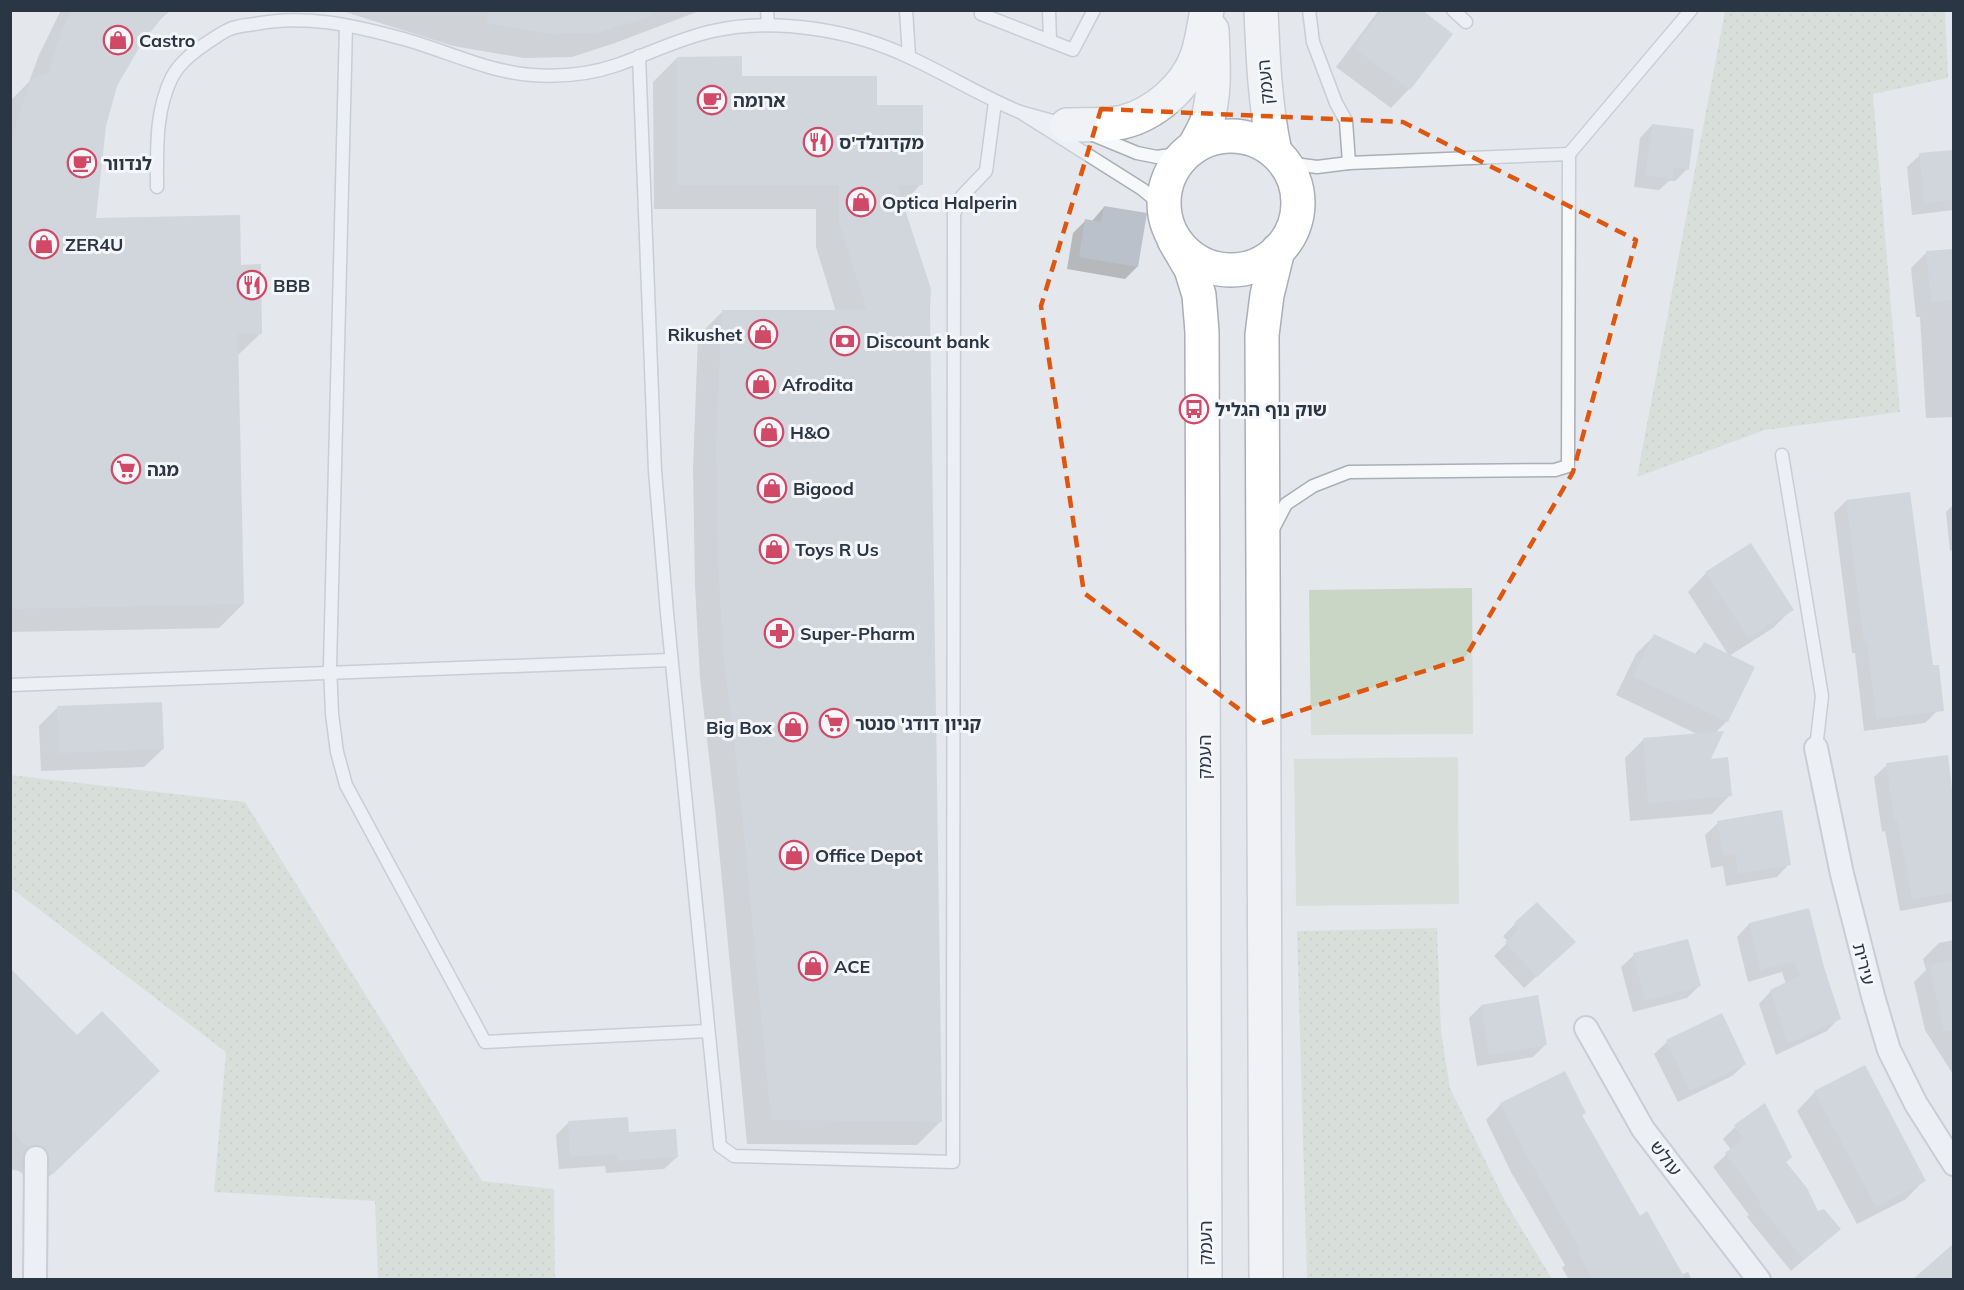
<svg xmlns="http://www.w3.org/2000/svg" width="1964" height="1290" font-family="Mulish,'Noto Sans Hebrew',sans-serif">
  <defs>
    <pattern id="green-dots" width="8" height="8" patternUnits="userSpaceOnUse" patternTransform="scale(1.5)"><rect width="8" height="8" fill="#cad6c5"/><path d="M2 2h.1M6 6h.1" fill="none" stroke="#aeb8ab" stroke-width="1.8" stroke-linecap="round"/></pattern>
  </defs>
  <rect width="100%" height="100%" fill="#e4e7ec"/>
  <!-- green -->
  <g fill="url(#green-dots)">
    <polygon points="1725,11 1945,11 1948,78 1873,94 1900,412 1765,430 1637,477"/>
    <polygon points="10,775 245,802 482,1181 554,1189 555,1279 378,1279 375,1201 214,1192 226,1052 11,888"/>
    <polygon points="1437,928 1441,1032 1450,1088 1506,1203 1552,1279 1307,1279 1297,931"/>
  </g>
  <!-- pitch -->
  <g fill="#cad6c5">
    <polygon points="1472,588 1473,734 1311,735 1309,590"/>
    <polygon points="1458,757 1459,904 1296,906 1294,759"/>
  </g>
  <!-- shadow -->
  <g fill="#0003">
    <polygon points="61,10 171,10 157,22 141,42 116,86 104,125 94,220 240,266 261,333 237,356 243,604 219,628 10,632 10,101 29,82 39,55"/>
    <polygon points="339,10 702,10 615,43 572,57 524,58 453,46"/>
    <polygon points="1379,10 1419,10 1409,89 1391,108 1336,67"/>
    <polygon points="677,58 740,78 876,106 921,184 902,204 928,310 941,1121 917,1145 747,1144 716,818 700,678 695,586 693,468 698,336 722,312 836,312 816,247 816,209 654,209 653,82"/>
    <polygon points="1652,125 1687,169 1675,181 1669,181 1659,190 1634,187 1640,138"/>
    <polygon points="1954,151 1954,210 1912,215 1907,167 1920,155"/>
    <polygon points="1104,207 1137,267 1125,279 1067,269 1073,233 1086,220 1092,221"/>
    <polygon points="1954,250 1954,417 1926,418 1920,317 1916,317 1911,268 1927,252"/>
    <polygon points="1846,501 1937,711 1925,723 1864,731 1855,653 1852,653 1834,513"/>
    <polygon points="1954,504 1954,567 1952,550 1950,551 1946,512"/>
    <polygon points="1706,573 1792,609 1773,628 1729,656 1688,592"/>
    <polygon points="1654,636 1694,655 1704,644 1727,721 1715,733 1708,761 1730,795 1712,814 1630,821 1625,758 1643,740 1699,735 1616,695 1636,654"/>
    <polygon points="58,707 163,749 144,767 41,771 39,726"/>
    <polygon points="1947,757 1954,809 1954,901 1900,911 1885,831 1882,832 1874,777 1887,765"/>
    <polygon points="1718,823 1789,864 1777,877 1726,886 1723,866 1711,868 1705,835"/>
    <polygon points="1808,910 1823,967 1839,1018 1827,1031 1776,1055 1759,1004 1771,991 1786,984 1782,972 1748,982 1737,937 1749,924"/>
    <polygon points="1515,924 1561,954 1524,988 1494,956 1508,942 1503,936"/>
    <polygon points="1954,940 1954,1076 1925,1030 1914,982 1926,970 1923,959 1939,943"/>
    <polygon points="1634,955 1699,986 1687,998 1633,1012 1621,967"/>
    <polygon points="10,970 134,1095 28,1197 26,1194 24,1175 19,1171 10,1169"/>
    <polygon points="1481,1006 1545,1045 1533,1057 1477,1066 1469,1018"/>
    <polygon points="1721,1015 1745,1064 1732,1076 1678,1102 1654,1054 1667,1042"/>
    <polygon points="1815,1092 1924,1180 1906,1199 1857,1224 1797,1111"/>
    <polygon points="1501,1104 1584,1113 1581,1116 1639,1218 1682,1275 1688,1272 1692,1280 1569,1280 1562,1268 1565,1265 1511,1172 1486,1120"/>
    <polygon points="569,1122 627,1134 677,1157 664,1169 606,1173 605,1166 559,1169 556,1135"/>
    <polygon points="1735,1127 1818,1213 1839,1229 1791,1271 1747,1217 1749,1215 1713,1167 1731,1150 1723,1139"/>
  </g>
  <!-- building -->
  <g fill="#bbc1ca">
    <polygon points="72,10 168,10 142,43 117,86 106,126 96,218 240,215 241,265 261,264 262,334 238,334 244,604 10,609 10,141 31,79 48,73 62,30"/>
    <polygon points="488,10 651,10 652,16 597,33 549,34 487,23"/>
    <polygon points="1382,10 1422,10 1453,34 1410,90 1354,48"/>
    <polygon points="742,56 742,76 877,76 877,105 923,105 923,185 897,185 931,289 930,310 942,1122 771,1120 740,793 723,653 718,561 716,443 722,310 867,310 839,222 839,185 677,185 677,57"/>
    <polygon points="1652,124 1694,129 1689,170 1674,168 1673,179 1645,175"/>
    <polygon points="1953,150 1953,200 1924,203 1919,153"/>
    <polygon points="1104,206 1147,213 1138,267 1079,257 1085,219 1101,222"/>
    <polygon points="1953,249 1953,300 1931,302 1926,251"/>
    <polygon points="1910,492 1933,665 1939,665 1944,711 1876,719 1867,641 1864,641 1846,500"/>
    <polygon points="1751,543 1794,610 1748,638 1705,572"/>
    <polygon points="1654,634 1698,655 1704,642 1755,667 1728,722 1633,677"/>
    <polygon points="162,702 164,749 59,753 57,706"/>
    <polygon points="1724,731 1711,759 1728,757 1732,796 1648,803 1643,738"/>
    <polygon points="1948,755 1953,797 1953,892 1912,900 1897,820 1894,820 1886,763"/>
    <polygon points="1782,810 1791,865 1738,874 1735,854 1723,856 1717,821"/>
    <polygon points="1537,902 1576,942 1537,977 1505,942 1519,929 1514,923"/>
    <polygon points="1809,908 1824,967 1841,1019 1788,1044 1770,990 1800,976 1794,961 1760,970 1749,923"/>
    <polygon points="1688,939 1701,986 1645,1001 1633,953"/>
    <polygon points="1953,960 1953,1030 1944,1031 1929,965"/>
    <polygon points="10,968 77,1035 102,1011 160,1071 53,1174 49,1170 47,1151 43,1147 37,1145 28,1148 10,1130"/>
    <polygon points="1538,995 1547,1045 1489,1055 1481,1005"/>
    <polygon points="1722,1013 1746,1064 1690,1091 1666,1040"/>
    <polygon points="1865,1065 1926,1181 1876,1207 1814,1091"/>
    <polygon points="1565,1071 1586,1113 1582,1115 1640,1216 1647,1211 1686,1280 1593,1280 1577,1251 1580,1249 1527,1156 1500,1103"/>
    <polygon points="1765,1103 1792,1157 1786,1162 1807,1188 1818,1211 1824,1209 1841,1229 1804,1260 1758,1204 1761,1202 1725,1153 1744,1139 1734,1125"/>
    <polygon points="628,1117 629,1132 676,1129 678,1157 618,1161 617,1154 570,1157 568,1121"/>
    <polygon points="1953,1244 1953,1280 1912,1280"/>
  </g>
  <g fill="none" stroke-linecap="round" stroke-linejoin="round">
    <!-- lane casing -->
    <g stroke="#a9aeb7" stroke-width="15">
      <g id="lane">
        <polyline points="767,10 768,25"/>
        <polyline points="906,10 909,56"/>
        <polyline points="981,10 981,14 1073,50 1094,10"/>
        <polyline points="1049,10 1050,41"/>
        <polyline points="1309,10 1313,42 1336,103 1346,121 1349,163"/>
        <polyline points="1453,10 1466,22"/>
        <polyline points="346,26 330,666 332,714 337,752 346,785 485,1042 708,1031"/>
        <polyline points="639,56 655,471 667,613 720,1146 734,1156 953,1162 954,214 962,196 986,171 995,102"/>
        <polyline points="1067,125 1020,112 1142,189 1153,198 1165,218"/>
        <polyline points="1091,134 1137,153 1157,157 1184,153"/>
        <polyline points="1569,154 1691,10"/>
        <path d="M157 187C157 150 155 111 172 77 180 62 195 51 208 42 215 38 222 32 230 29 237 26 247 25 255 24 304 14 352 25 400 38 442 49 488 72 532 75 560 77 591 74 617 65 649 54 680 38 713 31 775 17 854 30 911 58 948 75 983 97 1020 112"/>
        <polyline points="1782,455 1822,696 1816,748"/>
        <polyline points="1273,529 1286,504 1313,486 1349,472 1555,470 1568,466 1569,154 1349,163 1317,167 1287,163"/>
        <polyline points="10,685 671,660"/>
      </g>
    </g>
    <!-- street casing -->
    <g stroke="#a9aeb7" stroke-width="26">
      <g id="street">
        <polyline points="1816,748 1842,874 1873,996 1889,1050 1916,1104 1954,1164"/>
        <polyline points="1586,1028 1643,1129 1759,1280"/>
        <polyline points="35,1280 36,1158"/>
      </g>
    </g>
    <!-- secondary casing -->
    <g stroke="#a9aeb7" stroke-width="36">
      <g id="secondary">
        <path d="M1261 10C1263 58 1265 106 1275 152"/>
        <path d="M1067 125C1084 124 1106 126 1123 122 1155 114 1186 87 1197 56 1202 42 1204 25 1207 10"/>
        <circle cx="1231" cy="203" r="67"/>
        <path d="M1194 147C1198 139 1204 130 1207 121 1216 93 1213 60 1212 30"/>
        <polyline points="1174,240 1191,269 1199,295 1202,332 1205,1280"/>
        <polyline points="1266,1280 1262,335 1267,295 1278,250"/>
      </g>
    </g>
    <!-- lane -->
    <use href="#lane" stroke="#f7f8fa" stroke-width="12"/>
    <!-- street -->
    <use href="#street" stroke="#f7f8fa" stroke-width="22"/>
    <!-- secondary -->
    <use href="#secondary" stroke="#fff" stroke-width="33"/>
  </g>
  <!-- marked area -->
  <path d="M0 0H1964V1290H0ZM1101 109 1403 122 1636 240 1573 472 1465 658 1259 724 1084 593 1041 306Z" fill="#e4e7ec" fill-opacity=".55" fill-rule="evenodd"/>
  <path fill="none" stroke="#df570f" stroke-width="4.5" stroke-dasharray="12 8" stroke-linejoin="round" d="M1101 109 1403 122 1636 240 1573 472 1465 658 1259 724 1084 593 1041 306Z"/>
  <!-- icons -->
  <defs>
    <g id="shop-ring" transform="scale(1.5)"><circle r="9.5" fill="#f4f6f9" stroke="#d04966" stroke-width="1.5"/><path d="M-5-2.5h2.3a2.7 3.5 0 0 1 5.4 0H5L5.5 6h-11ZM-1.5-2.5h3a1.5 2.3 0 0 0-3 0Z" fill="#d04966"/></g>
    <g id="cafe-ring" transform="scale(1.5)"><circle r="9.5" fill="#f4f6f9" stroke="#d04966" stroke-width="1.5"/><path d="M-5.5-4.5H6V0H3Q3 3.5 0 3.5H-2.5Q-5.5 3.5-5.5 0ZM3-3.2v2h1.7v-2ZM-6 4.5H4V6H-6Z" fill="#d04966"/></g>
    <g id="restaurant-ring" transform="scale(1.5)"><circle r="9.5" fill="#f4f6f9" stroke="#d04966" stroke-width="1.5"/><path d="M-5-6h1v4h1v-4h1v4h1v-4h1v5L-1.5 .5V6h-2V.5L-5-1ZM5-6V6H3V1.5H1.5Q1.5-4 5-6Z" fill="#d04966"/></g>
    <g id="bank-ring" transform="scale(1.5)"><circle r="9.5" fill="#f4f6f9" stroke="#d04966" stroke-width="1.5"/><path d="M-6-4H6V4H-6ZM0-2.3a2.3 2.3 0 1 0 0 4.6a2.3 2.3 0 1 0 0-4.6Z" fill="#d04966"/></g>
    <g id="bus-ring" transform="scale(1.5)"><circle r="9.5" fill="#f4f6f9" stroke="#d04966" stroke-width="1.5"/><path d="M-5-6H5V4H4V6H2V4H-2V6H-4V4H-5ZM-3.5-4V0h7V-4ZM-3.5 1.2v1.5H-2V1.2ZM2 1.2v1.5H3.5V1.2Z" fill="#d04966"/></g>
    <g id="supermarket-ring" transform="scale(1.5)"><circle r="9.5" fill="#f4f6f9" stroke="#d04966" stroke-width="1.5"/><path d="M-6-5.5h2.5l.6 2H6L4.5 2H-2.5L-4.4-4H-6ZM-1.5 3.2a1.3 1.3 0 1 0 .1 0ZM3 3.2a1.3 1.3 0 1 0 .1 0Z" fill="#d04966"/></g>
    <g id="pharmacy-ring" transform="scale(1.5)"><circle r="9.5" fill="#f4f6f9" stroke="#d04966" stroke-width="1.5"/><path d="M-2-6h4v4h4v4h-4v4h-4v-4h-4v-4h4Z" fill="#d04966"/></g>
  </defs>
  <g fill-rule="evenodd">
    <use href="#shop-ring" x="118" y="40"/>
    <use href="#cafe-ring" x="712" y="100"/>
    <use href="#restaurant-ring" x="818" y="142"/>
    <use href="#cafe-ring" x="82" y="163"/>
    <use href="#shop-ring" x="861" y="202"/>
    <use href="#shop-ring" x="44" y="244"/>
    <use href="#restaurant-ring" x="252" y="285"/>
    <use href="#shop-ring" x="763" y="334"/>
    <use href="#bank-ring" x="845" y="341"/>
    <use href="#shop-ring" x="761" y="384"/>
    <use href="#bus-ring" x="1194" y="409"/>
    <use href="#shop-ring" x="769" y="432"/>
    <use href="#supermarket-ring" x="126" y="469"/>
    <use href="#shop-ring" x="772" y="488"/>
    <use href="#shop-ring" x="774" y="549"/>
    <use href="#pharmacy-ring" x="779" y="633"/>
    <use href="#supermarket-ring" x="834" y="723"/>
    <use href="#shop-ring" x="793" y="727"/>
    <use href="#shop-ring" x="794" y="855"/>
    <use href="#shop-ring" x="813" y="966"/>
  </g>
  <g text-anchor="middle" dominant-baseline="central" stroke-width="6" stroke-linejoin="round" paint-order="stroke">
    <!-- poi labels -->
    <g font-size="18" font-weight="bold" fill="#2b3645" stroke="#f4f6f9" text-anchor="start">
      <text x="139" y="40">Castro</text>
      <text x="733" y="100">ארומה</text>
      <text x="839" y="142">מקדונלד'ס</text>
      <text x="103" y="163">לנדוור</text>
      <text x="882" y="202">Optica Halperin</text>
      <text x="65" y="244">ZER4U</text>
      <text x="273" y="285">BBB</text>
      <text x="742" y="334" text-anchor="end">Rikushet</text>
      <text x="866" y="341">Discount bank</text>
      <text x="782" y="384">Afrodita</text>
      <text x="1215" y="409">שוק נוף הגליל</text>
      <text x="790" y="432">H&amp;O</text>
      <text x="147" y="469">מגה</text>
      <text x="793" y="488">Bigood</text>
      <text x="795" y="549">Toys R Us</text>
      <text x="800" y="633">Super-Pharm</text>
      <text x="855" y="723">קניון דודג' סנטר</text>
      <text x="772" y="727" text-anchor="end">Big Box</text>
      <text x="815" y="855">Office Depot</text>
      <text x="834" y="966">ACE</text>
    </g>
    <!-- street labels -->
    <g font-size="18" fill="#2b3645" stroke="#f4f6f9">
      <text transform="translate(1265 82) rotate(-95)">העמק</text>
      <text transform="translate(1204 757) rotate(-90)">העמק</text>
      <text transform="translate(1864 964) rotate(76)">עירית</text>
      <text transform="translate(1666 1158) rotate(52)">עולש</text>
      <text transform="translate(1205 1243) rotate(-90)">העמק</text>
    </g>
  </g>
  <!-- border -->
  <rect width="1964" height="1290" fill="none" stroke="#2b3645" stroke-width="24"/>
</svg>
